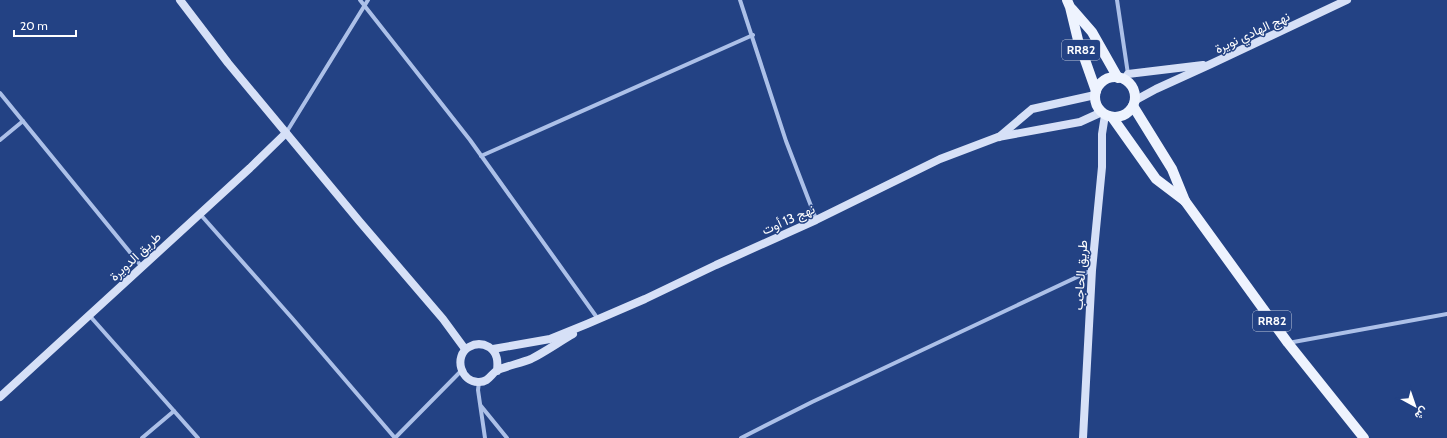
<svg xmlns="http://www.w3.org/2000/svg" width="1447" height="438" viewBox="0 0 1447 438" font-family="Cabin,Vazirmatn,sans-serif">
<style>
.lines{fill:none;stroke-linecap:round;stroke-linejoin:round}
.street{stroke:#acc0e8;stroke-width:4}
.secondary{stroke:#d6e0f7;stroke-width:8}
.primary{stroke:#eef3fe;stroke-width:10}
.labels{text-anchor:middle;stroke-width:3;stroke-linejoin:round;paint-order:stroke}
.shield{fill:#234284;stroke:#bdc6da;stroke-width:1}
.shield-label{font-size:12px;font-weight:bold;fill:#fff}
.street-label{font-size:13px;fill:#fff;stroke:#234284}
</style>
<rect width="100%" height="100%" fill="#234284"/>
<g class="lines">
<g class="street">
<polyline points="360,0 470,140 598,319"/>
<polyline points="740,0 786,141 816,219"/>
<polyline points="1117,0 1128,74"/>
<polyline points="0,93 142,267"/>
<polyline points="286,133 368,0"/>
<polyline points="0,140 23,121"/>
<polyline points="481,156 753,35"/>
<polyline points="200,214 292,318 395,438 461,371"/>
<polyline points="89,315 198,438"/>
<polyline points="1288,343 1447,314"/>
<polyline points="479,382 478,390 485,438"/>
<polyline points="481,406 507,438"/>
<polyline points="142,438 174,411"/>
<polyline points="741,438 812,402 1092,270"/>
</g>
<g class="secondary">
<polyline points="180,0 228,63 360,222 443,319 465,349"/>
<polyline points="1124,80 1128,74 1203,65"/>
<polyline points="1134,101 1156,89 1211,64 1347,0"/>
<polyline points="999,137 1032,109 1095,95"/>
<polyline points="493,349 550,339 587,324 645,299 716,265 816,220 940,159 998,137 1080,122 1102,112"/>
<path d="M497,371C498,362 498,353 489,347C482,343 476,343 469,347C453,356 461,383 479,382C488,382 490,376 496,371C502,367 522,363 531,359C545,352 559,342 573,334"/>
<polyline points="0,397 250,168 286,133"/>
<polyline points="1083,438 1092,270 1102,167 1102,134 1105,115"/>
</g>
<g class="primary">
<polyline points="1067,0 1070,7 1078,40 1096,91"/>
<polyline points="1072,9 1092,32 1118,78"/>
<circle cx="1115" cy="97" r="20"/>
<polyline points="1133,106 1172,169 1185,201"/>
<polyline points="1112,117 1156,179 1185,201 1288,343 1364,438"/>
</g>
</g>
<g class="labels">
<g class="shield">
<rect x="1062" y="40" width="38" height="20" rx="3"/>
<rect x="1253" y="311" width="38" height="20" rx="3"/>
</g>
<g class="shield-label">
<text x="1081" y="54">RR82</text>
<text x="1272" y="325">RR82</text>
</g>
<g class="street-label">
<text transform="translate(1252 32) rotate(-25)" y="5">نهج الهادي نويرة</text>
<text transform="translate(788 219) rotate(-24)" y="5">نهج 13 أوت</text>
<text transform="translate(135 256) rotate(-43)" y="5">طريق الدويرة</text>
<text transform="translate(1080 275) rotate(-86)" y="5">طريق الحاجب</text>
</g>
</g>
<g transform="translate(1415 406) rotate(140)" stroke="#234284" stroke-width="3" paint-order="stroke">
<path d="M0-3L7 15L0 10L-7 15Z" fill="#ffffff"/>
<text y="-6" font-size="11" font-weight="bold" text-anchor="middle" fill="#ffffff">ش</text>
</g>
<path d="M14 30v6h62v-6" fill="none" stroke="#ffffff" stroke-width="2"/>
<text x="20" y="30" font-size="12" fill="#ffffff" stroke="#234284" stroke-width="3" paint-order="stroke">20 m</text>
</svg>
